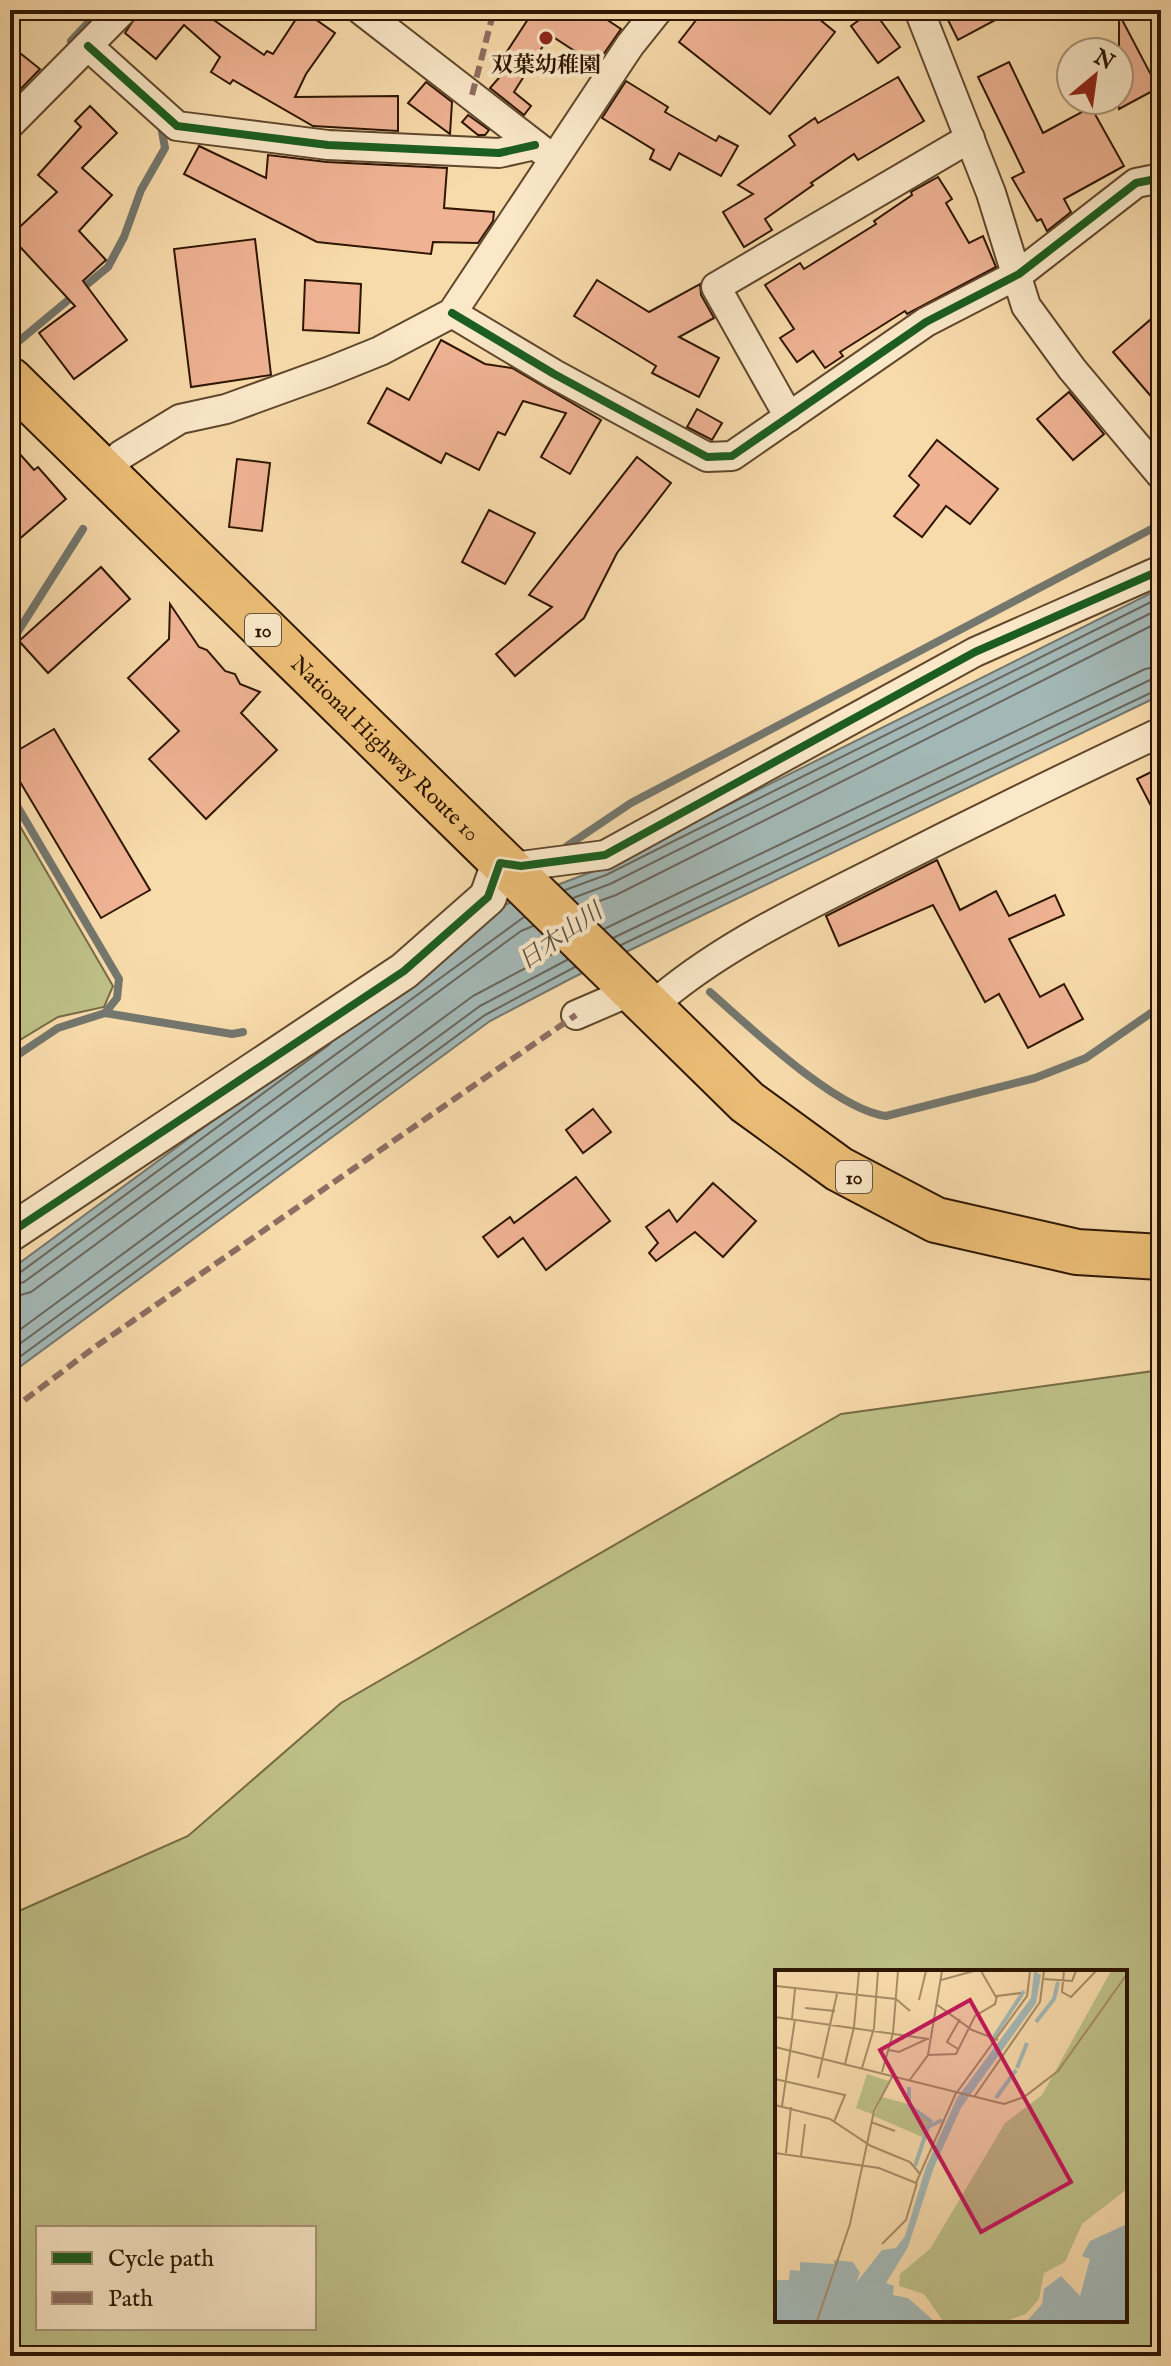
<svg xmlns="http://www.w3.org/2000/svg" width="1171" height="2366" viewBox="0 0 1171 2366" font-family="'IM FELL English','Noto Serif JP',serif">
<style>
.green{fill:#bec088;stroke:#766b45;stroke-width:2;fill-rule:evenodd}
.water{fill:#a3b8b6;stroke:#74776e;stroke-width:2}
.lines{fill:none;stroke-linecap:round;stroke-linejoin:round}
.shore{stroke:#68675c;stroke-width:2}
.stream{stroke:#74776e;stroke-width:8}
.building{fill:#efb394;stroke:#2e1602;stroke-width:2}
.minor-casing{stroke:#60472c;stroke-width:32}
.tertiary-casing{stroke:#60472c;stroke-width:40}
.trunk-casing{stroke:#2e1602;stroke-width:48}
.minor{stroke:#fae8c8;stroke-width:28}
.tertiary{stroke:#fae8c8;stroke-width:36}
.trunk{stroke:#ecbe76;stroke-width:44}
.quiet{stroke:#8d6e63;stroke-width:6;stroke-dasharray:12 6;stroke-linecap:butt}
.cycleway-casing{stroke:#fae8c8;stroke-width:13}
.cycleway{stroke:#1b5e20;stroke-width:8}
.poi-dot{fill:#8f2418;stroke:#fae8c8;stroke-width:3}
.labels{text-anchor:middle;stroke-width:8;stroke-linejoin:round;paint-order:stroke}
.shield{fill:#fae8c8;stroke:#6b553d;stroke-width:2}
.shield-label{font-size:20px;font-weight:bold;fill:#2e1602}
.poi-label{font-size:22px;font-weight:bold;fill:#2e1602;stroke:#fae8c8}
.street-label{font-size:22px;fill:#2e1602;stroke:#fae8c8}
.water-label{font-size:24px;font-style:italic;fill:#574f41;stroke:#fae8c8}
.inset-river{fill:none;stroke:#a3b8b6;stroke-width:4}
.inset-road{fill:none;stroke:#a78c67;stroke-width:2}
.view{fill:#c2185b;fill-opacity:0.15;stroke:#c2185b;stroke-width:4}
.inset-edge{fill:none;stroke:#2e1602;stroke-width:4}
</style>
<rect width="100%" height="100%" fill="#f8dbab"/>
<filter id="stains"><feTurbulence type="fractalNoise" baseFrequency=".0025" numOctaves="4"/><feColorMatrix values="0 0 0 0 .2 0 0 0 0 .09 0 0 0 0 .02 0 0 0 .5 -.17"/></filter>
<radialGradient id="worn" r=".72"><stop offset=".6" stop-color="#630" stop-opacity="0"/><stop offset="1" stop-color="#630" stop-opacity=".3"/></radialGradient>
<g class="green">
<polygon points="10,809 113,986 104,1007 58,1017 10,1046"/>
<path d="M1161,1370V2356H10V1915L188,1836L341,1703L841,1414ZM777,1972H1125V2320H777ZM38,2228H314V2328H38Z"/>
</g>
<polygon class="water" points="1161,588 1161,695 574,977 490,1021 10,1374 10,1270 507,904 602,868"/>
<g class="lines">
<g class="shore">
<polyline points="565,890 606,875 1161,597"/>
<polyline points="573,898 610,884 1161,608"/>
<polyline points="583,907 616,895 1161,621"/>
<polyline points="604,929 1145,669 1161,666"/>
<polyline points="613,938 1150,680 1161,678"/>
<polyline points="621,945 1161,688"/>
<polyline points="10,1276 18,1274 330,1044"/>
<polyline points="10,1286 24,1282 524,917"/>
<polyline points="10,1298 31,1292 521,931 533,926"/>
<polyline points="10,1337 473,996 558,951"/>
<polyline points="10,1351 480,1006 567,960"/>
<polyline points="10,1364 485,1015 575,967"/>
</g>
<g class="stream">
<polyline points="71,41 100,10"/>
<polyline points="19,341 108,267 124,237 141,190 165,148 161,126"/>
<polyline points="10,644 83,529"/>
<polyline points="10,794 119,979 117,998 105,1013"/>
<polyline points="567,846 631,803 1161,524"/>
<path d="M710,992C750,1027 836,1110 886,1116L1035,1078L1086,1058L1161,1006"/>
<polyline points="10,1060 58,1028 105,1013 232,1034 243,1032"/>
</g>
</g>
<g class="building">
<polygon points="140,10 218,10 211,18 264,55 267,51 273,54 302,10 335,33 306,74 295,97 398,96 398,131 313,126 233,80 230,84 211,72 220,57 184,25 156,59 125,33"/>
<polygon points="534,10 592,10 621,29 596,65 550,35 514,92 531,106 524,115 490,88 511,64 502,59"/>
<polygon points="704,10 808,10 835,32 770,114 679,42"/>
<polygon points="873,10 900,47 878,63 851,26"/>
<polygon points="943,10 1014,10 958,40"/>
<polygon points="1119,14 1158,88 1119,109"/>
<polygon points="10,45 40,69 10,100"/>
<polygon points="1009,62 1043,133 1091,107 1124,166 1064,199 1071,212 1047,231 1041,219 1037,221 1012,178 1024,172 978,77"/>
<polygon points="898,77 924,121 858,160 854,154 811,183 813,185 765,219 772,230 744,247 723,212 753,194 738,185 795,145 789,136 815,118 818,123"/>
<polygon points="626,81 668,107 665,112 716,141 719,136 738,146 721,176 679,153 670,170 650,159 654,150 602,118"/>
<polygon points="426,82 452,102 450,134 408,103"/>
<polygon points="90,106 117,133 82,168 112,195 79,231 106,260 83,281 127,340 74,379 39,333 75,306 10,236 57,192 38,175 81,127 75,121"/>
<polygon points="468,115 489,130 485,135 478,135 462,122"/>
<polygon points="199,146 266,178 268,155 327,162 447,168 444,208 494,212 493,221 478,243 433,242 431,254 317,242 184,174"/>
<polygon points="938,177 952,199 946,203 969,243 983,236 996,267 907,314 905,311 840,352 843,356 825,368 813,351 797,362 780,338 794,329 765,285 800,263 804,269 876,224 874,221 912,195 911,192"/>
<polygon points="255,239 271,375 191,387 174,249"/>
<polygon points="305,280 361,284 359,333 303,330"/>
<polygon points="597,280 649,312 700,284 701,295 714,318 679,337 719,358 699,397 652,373 656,366 574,316"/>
<polygon points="1150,320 1161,332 1161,408 1113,352"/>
<polygon points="441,340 485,364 512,368 601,420 570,474 541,457 566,413 523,401 505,435 498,432 479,470 446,453 441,463 368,423 387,388 409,400"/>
<polygon points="1069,392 1104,434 1073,460 1037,419"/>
<polygon points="697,409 722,423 712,440 687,427"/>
<polygon points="937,440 998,489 970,524 946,506 922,537 894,516 919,485 909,476"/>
<polygon points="10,443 34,470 38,467 66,499 10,547"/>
<polygon points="637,457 671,483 617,553 584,618 515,676 496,654 552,607 529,595"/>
<polygon points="237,459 270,463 262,531 229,527"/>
<polygon points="489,510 535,533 505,584 462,562"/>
<polygon points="101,567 130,599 48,673 19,641"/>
<polygon points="170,604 199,647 207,650 225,671 235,674 240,684 260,692 241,713 277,750 206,819 149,759 179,731 128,678 169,639"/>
<polygon points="54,729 150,890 101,918 10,765 10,755"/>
<polygon points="1161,767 1161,825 1137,779"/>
<polygon points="937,860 960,910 996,891 1009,916 1055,895 1064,915 1009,939 1040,997 1064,984 1083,1019 1028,1048 999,994 985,1002 933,905 839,946 826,916"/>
<polygon points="593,1109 611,1132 583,1153 566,1130"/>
<polygon points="576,1177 610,1221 546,1270 523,1238 498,1257 483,1237 510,1217 514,1223"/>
<polygon points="713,1183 756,1221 723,1257 695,1232 656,1261 649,1253 658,1243 646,1227 669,1210 677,1222"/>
</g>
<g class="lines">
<g class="minor-casing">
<g id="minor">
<polyline points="361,10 543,151"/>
<polyline points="919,10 991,193 1026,306 1072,369 1161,475"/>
<polyline points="88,46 177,126 328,145 499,153 535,145"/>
<polyline points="10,124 123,10"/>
<polyline points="452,313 554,374 707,457 732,456 926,322 1019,274 1136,183 1161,178"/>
<polyline points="789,417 716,287 970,138"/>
<polyline points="107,475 121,455 180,419 226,409 328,372 380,351 452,313 630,45 658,10"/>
<polyline points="500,863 521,866 605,855 975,652 1161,570"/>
<path d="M651,1007C713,952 791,914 865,877C963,827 1061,779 1161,732"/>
<polyline points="576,1015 634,990"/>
</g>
</g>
<g class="tertiary-casing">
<polyline id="tertiary" points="10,1233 404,971 488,897 500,863"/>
</g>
<g class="trunk-casing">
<g id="trunk">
<path id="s1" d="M10,380L747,1102L839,1169L936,1220L1077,1252L1161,1257"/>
</g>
</g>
<use href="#minor" class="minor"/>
<use href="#tertiary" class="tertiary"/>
<use href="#trunk" class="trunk"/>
<g class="quiet">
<polyline points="472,95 494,10"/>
<polyline points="10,1411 95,1347 576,1015"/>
</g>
<g class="cycleway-casing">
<g id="cycleway">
<polyline points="88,46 177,126 328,145 499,153 535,145"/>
<polyline points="452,313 554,374 707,457 732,456 926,322 1019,274 1136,183 1161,178"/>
<polyline points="10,1233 404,971 488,897 500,863 521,866 605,855 975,652 1161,570"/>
</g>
</g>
<use href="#cycleway" class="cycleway"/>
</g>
<circle class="poi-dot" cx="546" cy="38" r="8"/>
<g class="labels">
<g class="shield">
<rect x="245" y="614" width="36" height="32" rx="6"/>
<rect x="836" y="1161" width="36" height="32" rx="6"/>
</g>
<g class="shield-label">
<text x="263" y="637">10</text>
<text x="854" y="1184">10</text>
</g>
<g class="poi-label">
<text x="546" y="72">双葉幼稚園</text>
</g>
<g class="street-label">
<text dy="8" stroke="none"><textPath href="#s1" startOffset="526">National Highway Route 10</textPath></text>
</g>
<g class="water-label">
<text transform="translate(560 936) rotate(-35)" y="8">日木山川</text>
</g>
</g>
<g transform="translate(775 1970)">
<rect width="352" height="352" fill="#f8dbab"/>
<path d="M336,1H352V219L307,254L290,292L269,303L264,329L251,344L231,351H168L149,324L124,316L125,304L155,279L230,153L267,125ZM92,104L114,111L97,144L81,138ZM107,127L133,134L156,151L147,167L99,146Z" fill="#bec088"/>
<path d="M259,1L266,5L261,33L186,138L159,197L133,277L111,313L119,316L118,325L133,328L159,351H0V288L2,310H14L15,300L25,301V292L59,294V290L78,292L85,303L81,313L107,280L121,278L130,266L151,197L182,128L256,28ZM352,254V351H252L267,334L269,319L286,306L305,326L315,289L307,286L315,271Z" fill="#a3b8b6"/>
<path class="inset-river" d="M261,52L279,29L283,12M219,67L249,21M242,98L252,73M134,117V136L157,152M221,128L241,100M140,196L153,157L167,150"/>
<path class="inset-road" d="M206,1L221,27M289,1L287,22L296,27L321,1M269,9L297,11L301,1M166,10L199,1M1,16L121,29L135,41M144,30L151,1M161,34L197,60L223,70M30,38L60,41M0,47L154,69M17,49L20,19M0,77L229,134L249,127L283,101L352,4M183,79L172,72L185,49M114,80L124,82L152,69M153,85L181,84L200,46L220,34L222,26L246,23M70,94L79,57L84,1M87,98L99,58L103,1M107,102L118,63L123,1M43,108L62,24M0,109L70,125L59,152M134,111L153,85L167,1M199,127L265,32L269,1M0,135L55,149L96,176L135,192L145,204M7,136L20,49M96,152L120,161M0,183L104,198L141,213L180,125L252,26L255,1M11,183L16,137M26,186L30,154M107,274L131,250L142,213M42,351L75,254L99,141L117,107"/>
<path class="view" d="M195,30L296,212L206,262L105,80Z"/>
<rect width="352" height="352" class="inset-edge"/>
</g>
<rect width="1171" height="2366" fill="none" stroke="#f8dbab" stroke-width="40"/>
<rect x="12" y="12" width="1147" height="2342" fill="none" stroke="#2e1602" stroke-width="4"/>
<rect x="20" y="20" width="1131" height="2326" fill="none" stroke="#2e1602" stroke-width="2"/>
<rect x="36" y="2226" width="280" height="104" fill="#fae8c8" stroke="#a89479" stroke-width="2"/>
<rect x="52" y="2252" width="40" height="12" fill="#1b5e20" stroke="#a89479" stroke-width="2"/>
<text x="108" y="2266" font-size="24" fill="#2e1602">Cycle path</text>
<rect x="52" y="2292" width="40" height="12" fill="#8d6e63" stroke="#a89479" stroke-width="2"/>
<text x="108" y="2306" font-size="24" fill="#2e1602">Path</text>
<g transform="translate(1095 76) rotate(29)"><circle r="38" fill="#fae8c8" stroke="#a89479" stroke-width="2"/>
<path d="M0-6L14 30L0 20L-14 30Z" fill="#8f2418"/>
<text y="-12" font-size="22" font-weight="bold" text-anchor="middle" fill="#2e1602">N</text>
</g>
<rect width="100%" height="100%" filter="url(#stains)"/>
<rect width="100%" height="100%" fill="url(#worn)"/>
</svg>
